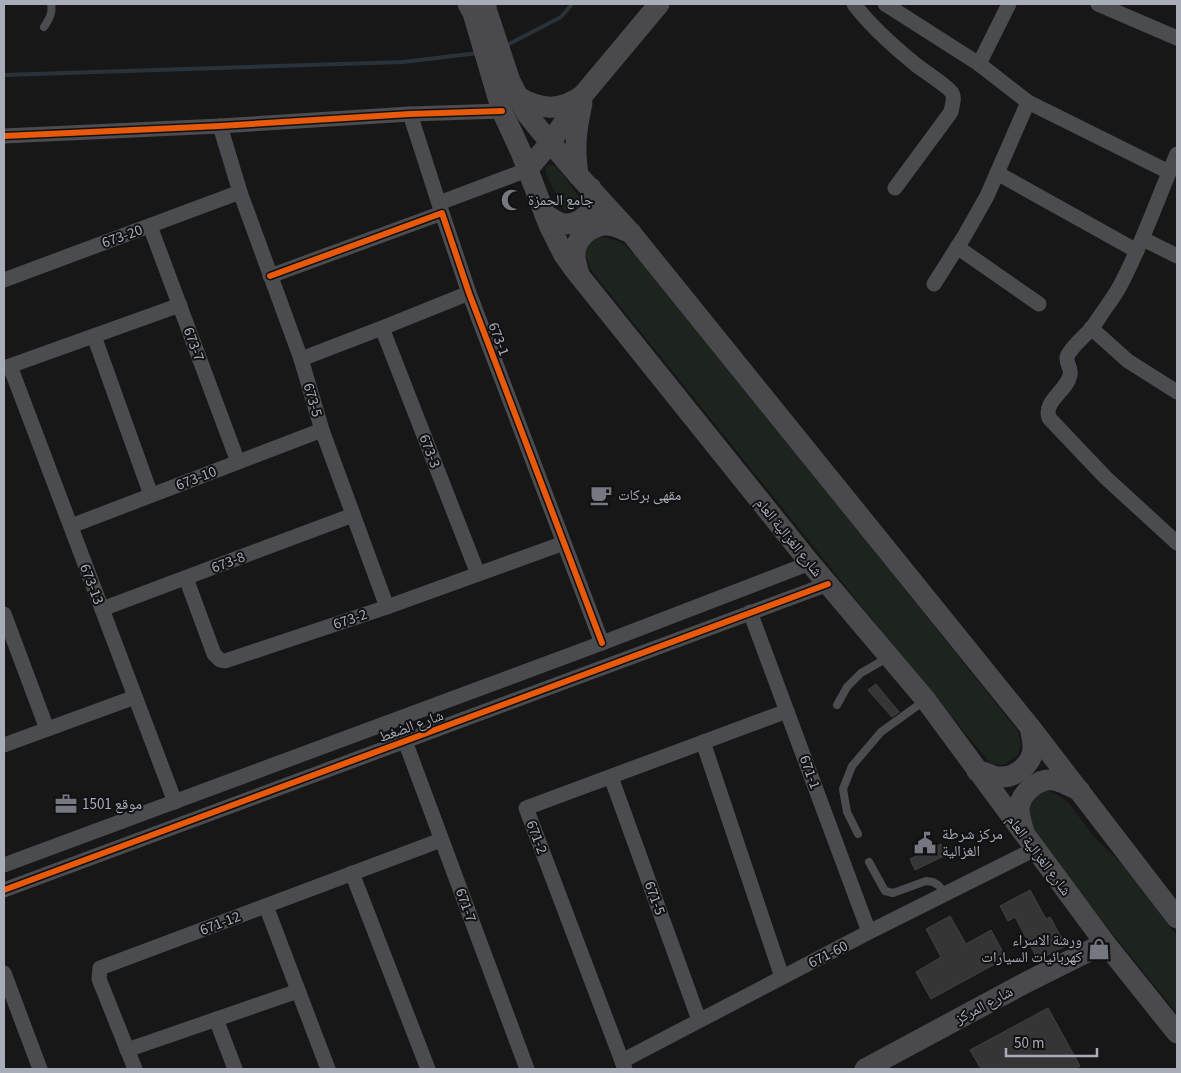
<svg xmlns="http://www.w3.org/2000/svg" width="1181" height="1073" viewBox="0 0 1181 1073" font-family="'Source Sans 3','Noto Naskh Arabic',sans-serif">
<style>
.green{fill:#1d241e}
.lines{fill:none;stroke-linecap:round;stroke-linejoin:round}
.stream{stroke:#2a3239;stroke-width:4}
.building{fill:#353536;stroke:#3f4043}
.lane{stroke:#4b4c50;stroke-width:8}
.street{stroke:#4b4c50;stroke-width:15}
.secondary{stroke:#4a4a4e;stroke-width:21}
.cycleway-casing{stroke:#111113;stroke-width:9}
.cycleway{stroke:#e8590c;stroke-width:6}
.labels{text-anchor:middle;stroke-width:4;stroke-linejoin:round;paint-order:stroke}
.poi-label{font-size:15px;fill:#a8adb8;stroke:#111113;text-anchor:start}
.street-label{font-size:15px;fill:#a8adb8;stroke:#111113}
</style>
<rect width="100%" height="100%" fill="#171717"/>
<g class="green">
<path d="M550,165H553L557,167L581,200C581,211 571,213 563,209L545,171L547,166Z"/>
<polygon points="599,236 621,242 646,264 1017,730 1021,743 1018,755 1004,765 991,764 917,675 591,270 585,252 588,242"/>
<polygon points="1041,790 1052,792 1061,797 1069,803 1093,836 1124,866 1177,936 1177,1013 1025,825 1025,798"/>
</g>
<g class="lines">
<g class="stream">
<polyline points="505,46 561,17 572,4"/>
<polyline points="4,75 403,62 478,53"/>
</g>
</g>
<g class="building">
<polygon points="876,684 899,712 892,717 868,690"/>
<polygon points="941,844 946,855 915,870 910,859"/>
<polygon points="1030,890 1046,919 1050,917 1066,946 1038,960 1015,917 1008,921 1000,906"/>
<polygon points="950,916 966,944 991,930 1006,958 931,999 916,972 941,957 926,929"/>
<polygon points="1048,1008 1080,1066 1074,1069 981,1069 970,1050"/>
</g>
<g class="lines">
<g class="lane">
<path d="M44,27C49,19 53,13 51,4"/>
<polyline points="837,705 847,687 861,673 887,658"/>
<polyline points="858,834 847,812 843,789 852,766 881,732 924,701"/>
<polyline points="869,862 885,891 893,893 926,881 933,882 938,885 946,893"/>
</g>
<g class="street">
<path d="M854,4C871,27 893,46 915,64C922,70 949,87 952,93C955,98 952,106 951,112L895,188"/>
<polyline points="885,4 979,64 1028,102 1169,172"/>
<polyline points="1098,4 1177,38"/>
<polyline points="979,64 1009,4"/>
<polyline points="410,114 442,213"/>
<polyline points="220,126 240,192 301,359 322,430 387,607"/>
<polyline points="4,136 220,126 410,114 502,111"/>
<path d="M1177,154C1158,197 1143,242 1121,284C1117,292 1112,299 1107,306C1102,313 1097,321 1092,328C1085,336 1070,348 1067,357C1066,364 1072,369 1070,375C1067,391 1043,401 1049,418L1105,477L1177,543"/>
<polyline points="997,173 1137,251"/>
<polyline points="439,203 527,170"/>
<polyline points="150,226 238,462"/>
<polyline points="1143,239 1177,256"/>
<polyline points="957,247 1039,304"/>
<polyline points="270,276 442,213 469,293 602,643"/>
<polyline points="4,280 240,192"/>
<polyline points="934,284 965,235 987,196 1028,102"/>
<polyline points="382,328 478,574"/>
<polyline points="1091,328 1128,361 1177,392"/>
<polyline points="94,336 151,495"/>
<polyline points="301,359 382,328 469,293"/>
<polyline points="10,366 175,802"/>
<polyline points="4,368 180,305"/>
<polyline points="71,526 322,430"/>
<polyline points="186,578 214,654 220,660 225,661 387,607 564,543"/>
<polyline points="102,609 353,515"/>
<polyline points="750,612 869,932"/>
<polyline points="4,614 47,729"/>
<polyline points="405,741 527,1069"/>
<polyline points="703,742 782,977"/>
<polyline points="4,745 135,697"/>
<polyline points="611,777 699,1020"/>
<polyline points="4,865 602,643 810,563"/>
<polyline points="352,873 428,1069"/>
<polyline points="4,890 828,584"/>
<polyline points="266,906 328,1069"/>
<polyline points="4,973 40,1069"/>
<polyline points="216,1019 235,1069"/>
<polyline points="127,1050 298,991"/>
<polyline points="622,1061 869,932 1035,849"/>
<polyline points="135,1069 99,979 100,968 441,840"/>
<polyline points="625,1069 526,808 787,711"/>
</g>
<g class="secondary">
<polyline points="468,4 473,13 502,111 521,152 549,225 564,255 574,269 810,563 925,699 1105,943 1177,1033"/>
<polyline points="486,4 486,9 510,81 527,114 539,129 578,175 631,233 1030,727 1177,918"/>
<path d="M518,97C543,111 560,111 583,95"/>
<polyline points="527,170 550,143 583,95 659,4"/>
<path d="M578,175C574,147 576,131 582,103"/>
<path d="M545,215C550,217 555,221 560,223C573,227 585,218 593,209L594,200L591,188"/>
<path d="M579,275C578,269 575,262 575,256C574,238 592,224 609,225C617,226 624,230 631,233"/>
<path d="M977,771C985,771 991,777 1000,777C1016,778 1034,763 1033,746C1033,740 1031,733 1030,727"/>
<path d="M1024,832C1022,825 1019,817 1019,809C1020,793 1038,778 1054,780C1063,782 1072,787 1080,791"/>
<polyline points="865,1069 1025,983 1105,943"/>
</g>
<g class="cycleway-casing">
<g id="cycleway">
<polyline points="4,136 220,126 410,114 502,111"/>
<polyline points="270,276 442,213 469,293 602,643"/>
<polyline points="4,890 828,584"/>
</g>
</g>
<use href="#cycleway" class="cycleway"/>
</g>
<defs>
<g id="mosque-bare" transform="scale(1.725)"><path d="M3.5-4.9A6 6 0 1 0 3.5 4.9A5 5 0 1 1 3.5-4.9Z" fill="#757880" stroke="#111113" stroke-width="2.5" paint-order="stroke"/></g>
<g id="cafe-bare" transform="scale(1.725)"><path d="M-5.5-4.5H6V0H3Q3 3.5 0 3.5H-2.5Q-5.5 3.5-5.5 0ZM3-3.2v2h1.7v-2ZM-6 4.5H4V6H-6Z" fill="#757880" stroke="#111113" stroke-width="2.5" paint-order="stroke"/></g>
<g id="office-bare" transform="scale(1.725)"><path d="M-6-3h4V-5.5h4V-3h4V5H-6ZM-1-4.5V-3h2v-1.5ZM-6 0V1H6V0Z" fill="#757880" stroke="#111113" stroke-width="2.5" paint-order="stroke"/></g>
<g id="civic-bare" transform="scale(1.725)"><path d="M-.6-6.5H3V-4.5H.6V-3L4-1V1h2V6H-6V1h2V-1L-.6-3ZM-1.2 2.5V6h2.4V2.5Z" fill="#757880" stroke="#111113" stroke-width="2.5" paint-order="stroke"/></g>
<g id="shop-bare" transform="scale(1.725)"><path d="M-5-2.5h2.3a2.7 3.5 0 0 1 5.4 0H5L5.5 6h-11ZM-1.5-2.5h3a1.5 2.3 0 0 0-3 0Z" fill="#757880" stroke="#111113" stroke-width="2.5" paint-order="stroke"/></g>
</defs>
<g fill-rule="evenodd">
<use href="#mosque-bare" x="512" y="200"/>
<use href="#cafe-bare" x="601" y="495"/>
<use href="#office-bare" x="66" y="804"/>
<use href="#civic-bare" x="925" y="843"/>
<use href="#shop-bare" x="1099" y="949"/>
</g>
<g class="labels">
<g class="poi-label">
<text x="528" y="205">جامع الحمزة</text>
<text x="618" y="500">مقهى بركات</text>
<text x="82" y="809">موقع 1501</text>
<text x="942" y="839">مركز شرطة<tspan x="942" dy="17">الغزالية</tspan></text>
<text x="1082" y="945" text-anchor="end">ورشة الاسراء<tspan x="1082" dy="17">كهربائيات السيارات</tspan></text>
</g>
<g class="street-label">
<text transform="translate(122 236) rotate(-20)" y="5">673-20</text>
<text transform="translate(499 339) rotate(69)" y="5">673-1</text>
<text transform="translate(194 344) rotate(70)" y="5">673-7</text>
<text transform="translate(313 400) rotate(74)" y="5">673-5</text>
<text transform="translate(430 451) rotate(69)" y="5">673-3</text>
<text transform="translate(196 478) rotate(-21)" y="5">673-10</text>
<text transform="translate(789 537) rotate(51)" y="5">شارع الغزالية العام</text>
<text transform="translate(228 562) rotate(-21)" y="5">673-8</text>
<text transform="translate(92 584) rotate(69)" y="5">673-13</text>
<text transform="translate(350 619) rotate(-19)" y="5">673-2</text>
<text transform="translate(411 726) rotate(-20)" y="5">شارع الضغط</text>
<text transform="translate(810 772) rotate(70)" y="5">671-1</text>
<text transform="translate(537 837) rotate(69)" y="5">671-2</text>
<text transform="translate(1039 855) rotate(53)" y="5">شارع الغزالية العام</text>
<text transform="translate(655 898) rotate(70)" y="5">671-5</text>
<text transform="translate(466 905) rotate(70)" y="5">671-7</text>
<text transform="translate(220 923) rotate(-21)" y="5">671-12</text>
<text transform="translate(828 954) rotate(-27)" y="5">671-60</text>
<text transform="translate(984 1005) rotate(-28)" y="5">شارع المركز</text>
</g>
</g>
<rect width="1181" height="1073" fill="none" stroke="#a8adb8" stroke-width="10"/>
<path d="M1006 1048v8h91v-8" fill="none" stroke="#a8adb8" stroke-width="2.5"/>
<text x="1014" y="1048" font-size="15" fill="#a8adb8" stroke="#111113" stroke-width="4" paint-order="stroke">50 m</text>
</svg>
